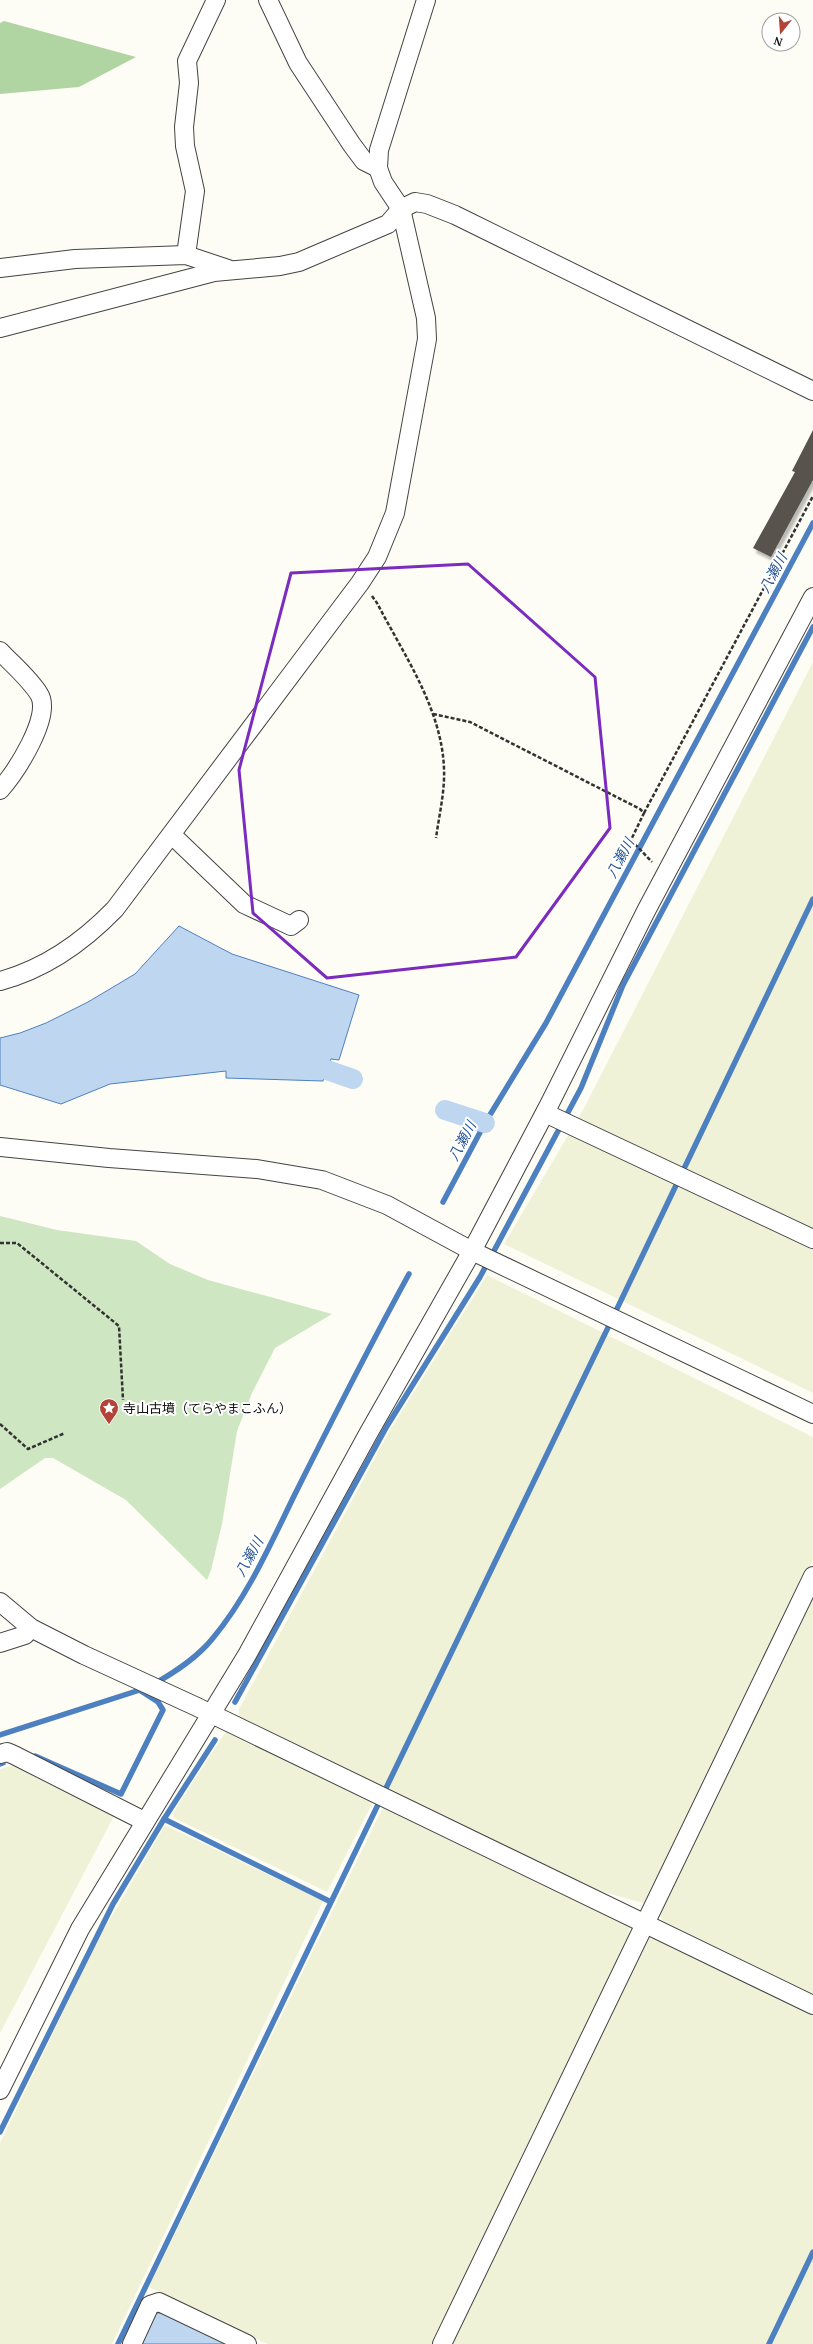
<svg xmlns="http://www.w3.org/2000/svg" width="813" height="2344" viewBox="0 0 813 2344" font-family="'PT Serif','Noto Sans JP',serif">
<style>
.farmland{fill:#f0f2d7}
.green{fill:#cee6c1}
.forest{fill:#b1d5a2}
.water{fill:#bfd6f0;stroke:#4d80c0}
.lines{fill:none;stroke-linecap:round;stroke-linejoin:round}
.stream{stroke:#4d80c0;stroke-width:5.5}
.canal{stroke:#bfd6f0;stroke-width:20}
.building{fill:#58534e;filter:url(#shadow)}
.minor-casing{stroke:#434343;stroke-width:20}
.path{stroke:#323232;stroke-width:2.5;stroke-dasharray:4 2;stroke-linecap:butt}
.minor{stroke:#fff;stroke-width:18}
.marked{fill:none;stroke:#7b2cbf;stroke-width:3;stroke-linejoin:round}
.labels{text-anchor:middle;stroke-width:4;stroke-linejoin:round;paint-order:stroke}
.poi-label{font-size:13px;fill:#101010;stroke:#fff;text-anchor:start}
.water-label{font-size:14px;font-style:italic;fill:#265496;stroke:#fff}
</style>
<defs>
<filter id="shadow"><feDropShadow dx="2.5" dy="4.5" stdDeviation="1" flood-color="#0004"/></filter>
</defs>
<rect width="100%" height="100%" fill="#fefdf5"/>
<g class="farmland">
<polygon points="813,662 813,1393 504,1244 583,1110"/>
<polygon points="487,1275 813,1437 813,1560 646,1904 590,1888 239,1718 239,1709 390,1430"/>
<polygon points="813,1597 813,1995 663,1921 659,1912"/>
<polygon points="228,1728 374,1800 327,1892 174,1818 173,1813"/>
<polygon points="17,1764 115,1814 0,2033 0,1769"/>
<polygon points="384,1805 630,1926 626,1947 435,2344 267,2344 149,2287"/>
<polygon points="165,1825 323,1901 112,2344 0,2344 0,2143 99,1938"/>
<polygon points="649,1934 813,2012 813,2344 449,2344"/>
</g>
<polygon class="green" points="0,1216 57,1230 136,1241 170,1264 208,1280 332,1314 275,1348 252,1393 237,1431 222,1524 211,1570 207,1580 126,1500 53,1458 45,1458 0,1489"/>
<polygon class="forest" points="4,21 136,57 79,87 0,94 0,23"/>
<g class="water">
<polygon points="179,926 232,954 359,995 339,1060 331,1059 323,1081 226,1078 226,1071 110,1084 61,1104 0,1085 0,1038 20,1033 46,1023 88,1002 135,974"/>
<polygon points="154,2313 162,2313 229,2344 140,2344"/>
</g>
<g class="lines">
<g class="stream">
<polyline points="443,1202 485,1123 546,1023 813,523"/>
<path d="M154,1684C175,1672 197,1658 213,1638C248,1596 271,1543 295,1494C332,1420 369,1347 409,1274"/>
<polyline points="235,1702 387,1426 480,1277 581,1088 623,985 813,627"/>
<polyline points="0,1735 146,1688"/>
<polyline points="35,1756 121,1794 163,1710 158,1702 141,1691"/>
<polyline points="0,1764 3,1763"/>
<polyline points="164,1819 329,1901"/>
<polyline points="0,2132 113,1904 164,1819 215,1740"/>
<path d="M118,2344C348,1862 584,1382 813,899"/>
<polyline points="769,2344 813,2252"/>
</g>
<g class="canal">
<polyline points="327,1070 353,1079"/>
<polyline points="445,1110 485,1123"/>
</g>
</g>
<polygon class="building" points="813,430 813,480 771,557 753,548 795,472 792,471"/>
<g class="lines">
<g class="minor-casing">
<g id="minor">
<polyline points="268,0 298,63 352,145 364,161 378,168"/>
<polyline points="186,255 195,191 185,146 184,127 189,83 187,61 216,0"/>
<polyline points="0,268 75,259 186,255 228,269"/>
<polyline points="0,328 214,272 280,266 299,262 388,224 401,209 415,202 427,204 455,215 813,391"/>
<path d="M0,651C12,664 29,678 39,694C53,716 15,773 0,790"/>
<polyline points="172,835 244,904 291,926 299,920"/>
<path d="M0,981C45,969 83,942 115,909L360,583L377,557L395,513L427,339L426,318L401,209L383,182L378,168L379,150L426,0"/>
<polyline points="545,1113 813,1239"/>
<polyline points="0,1147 109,1158 257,1169 322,1180 387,1205 472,1251 813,1414"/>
<polyline points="0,1602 31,1628 84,1655 195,1706 813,2005"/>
<polyline points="0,1643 25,1635 31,1628"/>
<polyline points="0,1754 7,1752 14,1755 144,1821"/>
<polyline points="0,2090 80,1929 247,1655 368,1434 472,1251 549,1105 646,911 813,597"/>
<polyline points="132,2344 150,2305 159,2302 247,2344"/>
<polyline points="442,2344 813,1576"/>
</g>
</g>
<g class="path">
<path d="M372,596L377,603C404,655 442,709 444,769C445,791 439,816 436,838"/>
<polyline points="433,714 470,722 640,809 644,813 631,840 652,862"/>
<polyline points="644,813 813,496"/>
<polyline points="0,1243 17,1243 119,1326 123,1400"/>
<polyline points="0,1424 28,1449 65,1433"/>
</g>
<use href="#minor" class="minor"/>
</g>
<path class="marked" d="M468,564L595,677L610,828L516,957L327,978L253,913L239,770L291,573Z"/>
<defs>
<g id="sight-pin" transform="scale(1)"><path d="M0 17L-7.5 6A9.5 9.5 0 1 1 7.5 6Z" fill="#b34336" stroke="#fff"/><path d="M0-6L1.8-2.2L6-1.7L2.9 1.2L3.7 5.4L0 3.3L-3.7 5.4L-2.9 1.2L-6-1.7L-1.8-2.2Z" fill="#fff"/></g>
</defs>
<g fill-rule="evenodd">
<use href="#sight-pin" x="109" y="1408"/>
</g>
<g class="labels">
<g class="poi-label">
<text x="123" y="1413">寺山古墳（てらやまこふん）</text>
</g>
<g class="water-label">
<text transform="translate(773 573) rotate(-62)" y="5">八瀬川</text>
<text transform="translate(620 858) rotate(-62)" y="5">八瀬川</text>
<text transform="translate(462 1141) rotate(-62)" y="5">八瀬川</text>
<text transform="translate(249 1557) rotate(-61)" y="5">八瀬川</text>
</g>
</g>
<g transform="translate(781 32) rotate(197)"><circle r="19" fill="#ffffff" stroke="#9f9f9f"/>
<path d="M0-3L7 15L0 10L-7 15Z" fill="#b34336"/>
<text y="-6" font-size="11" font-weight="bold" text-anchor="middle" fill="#101010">N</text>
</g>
</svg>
